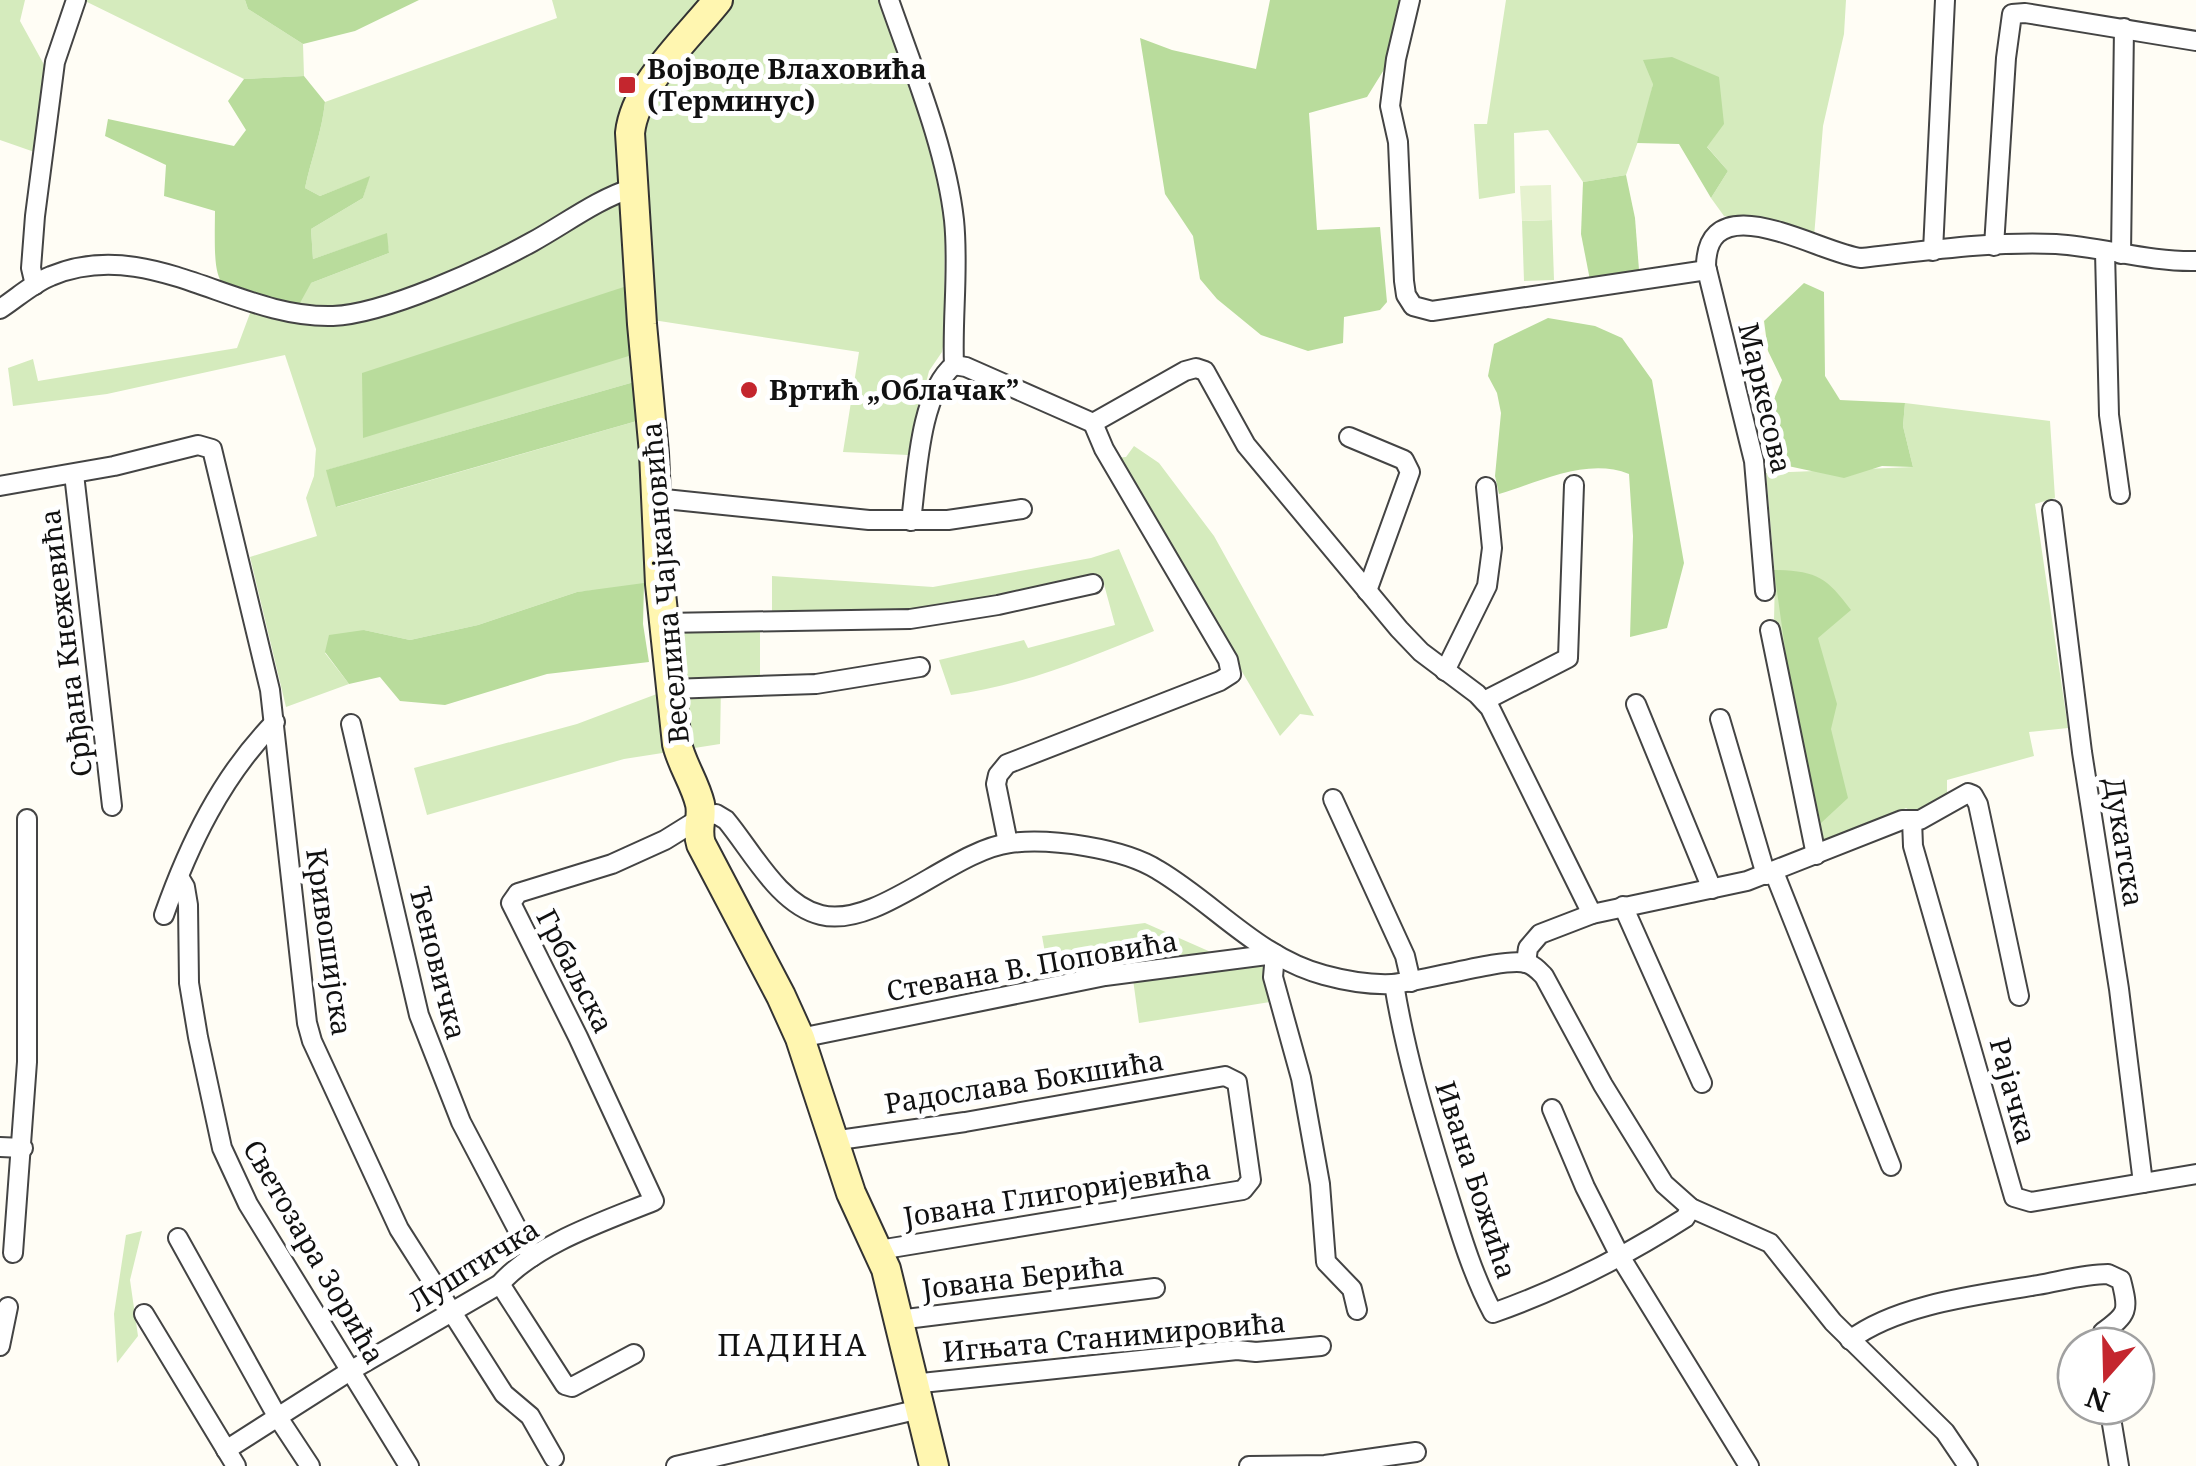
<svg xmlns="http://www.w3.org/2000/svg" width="2196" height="1466" viewBox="0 0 2196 1466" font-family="'Noto Serif',serif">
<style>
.green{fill:#d5ebbd}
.forest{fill:#b9dc9c}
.pitch{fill:#e6f2cf}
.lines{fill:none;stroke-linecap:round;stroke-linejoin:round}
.street-casing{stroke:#444;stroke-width:22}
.secondary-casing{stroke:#333;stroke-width:32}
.street{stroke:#fff;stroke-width:18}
.secondary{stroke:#fff6b0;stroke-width:28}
.poi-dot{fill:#c4262e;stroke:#fff;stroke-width:4}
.labels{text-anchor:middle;stroke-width:10;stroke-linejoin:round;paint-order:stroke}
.poi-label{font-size:28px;font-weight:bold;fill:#111;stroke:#fff;text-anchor:start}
.street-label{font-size:28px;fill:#111;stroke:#fff}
.neighbourhood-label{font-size:30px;letter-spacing:2.5px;fill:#111;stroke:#fff}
</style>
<rect width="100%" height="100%" fill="#fffdf5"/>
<g class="green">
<polygon points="0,0 25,0 20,21 53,81 43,155 0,140"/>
<polygon points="83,0 245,0 248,9 303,44 304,76 244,79"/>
<path d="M552,0H880L903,52L945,201L944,340L942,352L929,371L908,455L843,452L859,352L653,320L645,351L648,378L327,470L337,507L651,417L660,584L577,592L478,625L410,640L364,630L325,653L349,684L286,707L250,557L317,536L306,498L314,476L316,449L285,355L107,394L13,406L8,368L33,359L38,381L237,348L258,292L311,283L389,253L386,234L313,259L311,229L363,198L369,177L320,196L305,188C311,159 322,132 325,102L557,18Z"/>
<polygon points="1506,0 1846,0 1844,34 1823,126 1814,237 1724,216 1711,198 1728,171 1653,84 1645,122 1626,175 1583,182 1548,130 1514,133 1515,193 1479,199 1474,124 1487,124"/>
<polygon points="1552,220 1554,280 1524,281 1522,221"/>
<polygon points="1905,403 2050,421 2055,498 2035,504 2068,728 2029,732 2034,756 1947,780 1947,797 1918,815 1906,808 1823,849 1774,620 1775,578 1766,473 1913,467 1903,426"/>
<polygon points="1134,446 1159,463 1214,536 1314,716 1300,714 1280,736 1116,458 1126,457"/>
<path d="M1119,549L1154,631C1089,658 1023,686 951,695L939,660L1024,640L1028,648L1115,625L1102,577L1015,591L931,612L772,613V576L933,587L1091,558Z"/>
<polygon points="760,621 760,684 721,686 720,744 624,759 427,815 414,768 577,724 670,689 663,623"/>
<polygon points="1145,923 1213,953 1265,965 1270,1002 1139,1023 1132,972 1051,986 1042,936"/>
<polygon points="142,1231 130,1280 138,1336 117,1363 114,1314 126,1235"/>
</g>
<g class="forest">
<polygon points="245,0 419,0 355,31 303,44 248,9"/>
<polygon points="1270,0 1401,0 1385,68 1367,97 1309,113 1317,230 1380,227 1387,302 1380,310 1344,317 1343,343 1308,351 1261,335 1217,299 1200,279 1193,236 1165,194 1140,38 1172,50 1256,69"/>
<polygon points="1672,57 1719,77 1724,124 1707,147 1728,171 1711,198 1679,144 1637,143 1653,84 1643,60"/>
<path d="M304,76L325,102C322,132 311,159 305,188L320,196L370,176L363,198L311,229L313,259L387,233L389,253L311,283L295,312C213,289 214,298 215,211L164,196L166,165L105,136L108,119L234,146L246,130L228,101L244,79Z"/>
<polygon points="1626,175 1635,218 1639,270 1632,277 1590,280 1581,234 1583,182"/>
<polygon points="639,282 645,351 363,438 362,373"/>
<polygon points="1804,283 1824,292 1825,376 1840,400 1905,403 1903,426 1913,467 1882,466 1844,478 1788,466 1771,406 1782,380 1768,351 1764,321"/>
<path d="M1548,318L1595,326L1622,338L1652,380L1684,563L1667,628L1630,637L1633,536L1629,474C1587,457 1540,482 1499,494L1495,476L1501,413L1497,393L1488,376L1494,344Z"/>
<polygon points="648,378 651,417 336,507 326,470"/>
<path d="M1774,570C1817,571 1826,577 1851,610L1818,638L1837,704L1831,729L1848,798L1821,823L1795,720Z"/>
<polygon points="644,583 643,624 649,662 547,674 445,705 400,701 380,677 349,684 325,652 329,635 364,630 410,640 478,625 577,592"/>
</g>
<polygon class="pitch" points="1551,185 1552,220 1522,221 1520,186"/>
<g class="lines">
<g class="street-casing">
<g id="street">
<path d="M889,0C913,69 946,148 954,220C959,268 952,317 954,365"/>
<polyline points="1410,0 1396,59 1390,106 1398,142 1404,281 1406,295 1413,306 1432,311 1707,270"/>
<polyline points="1994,246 2006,58 2012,14 2025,13 2196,41"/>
<polyline points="1933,251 1945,0"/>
<polyline points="2105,252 2109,415 2120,494"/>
<polyline points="2121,254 2124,28"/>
<polyline points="35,285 31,268 35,216 55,62 76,0"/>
<path d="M0,309C17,298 33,283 51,276C149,235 236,319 333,316C385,314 485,268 532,242C565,224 597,199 633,188"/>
<polyline points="954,365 966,367 1093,423 1185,371 1196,368 1205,371 1246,445 1399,629 1421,652 1477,694 1490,708 1592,914"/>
<polyline points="1349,437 1404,460 1410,472 1367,591"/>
<polyline points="74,474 112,806"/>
<polyline points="0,486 114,466 198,445 212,449 270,690 307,1023 312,1041 399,1229 504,1394 530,1416 554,1458"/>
<polyline points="655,498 869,520 948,520 1022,509"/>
<polyline points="2052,510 2082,752 2119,989 2143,1183"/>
<path d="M911,521C917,477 919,394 954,365"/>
<path d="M1765,591L1754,461L1706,266C1707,182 1821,254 1861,258C1925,251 1992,241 2056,244C2103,247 2148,262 2196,261"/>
<polyline points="663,623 910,619 998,605 1093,584"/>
<polyline points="1770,630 1816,855"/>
<polyline points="1445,671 1487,586 1492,548 1486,487"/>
<polyline points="670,689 816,684 920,667"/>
<polyline points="1484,701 1568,658 1574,485"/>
<polyline points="1636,704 1712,889"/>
<polyline points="1720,719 1766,875"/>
<polyline points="351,724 419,1015 461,1122 532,1257"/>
<polyline points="1333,799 1405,956 1411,982"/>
<polyline points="1912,820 1913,846 2014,1197 2031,1202 2196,1174"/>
<polyline points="1008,843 996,784 998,775 1007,764 1220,681 1231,674 1228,660 1104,449 1093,423"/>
<polyline points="1774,872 1891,1166"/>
<polyline points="179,877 185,887 188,905 189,983 198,1037 222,1148 248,1204 409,1466"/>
<polyline points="1623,906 1702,1083"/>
<path d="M164,915C189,844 222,776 275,722"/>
<polyline points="1526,963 1528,948 1540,934 1592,914 1747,881 1902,820 1920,820 1968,793 1973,795 1978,804 2019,996"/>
<path d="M1394,984C1405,1051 1424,1116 1444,1181C1458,1225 1471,1272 1493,1313C1561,1289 1624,1257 1685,1218L1691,1208"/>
<polyline points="800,1038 1105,976 1275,954 1273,977 1301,1078 1320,1184 1326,1262 1352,1289 1357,1310"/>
<polyline points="1552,1109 1585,1187 1621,1258 1749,1466"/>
<polyline points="832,1141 965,1122 1225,1076 1237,1082 1251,1180 1243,1190 879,1250"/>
<polyline points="0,1147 23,1148"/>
<polyline points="178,1238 277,1416 310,1466"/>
<polyline points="13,1253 27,1062 27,819"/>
<polyline points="500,1284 565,1385 572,1387 634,1354"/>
<polyline points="144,1314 236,1466"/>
<polyline points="898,1320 1155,1288"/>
<path d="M1850,1340C1898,1304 1979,1295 2038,1285C2061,1281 2085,1274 2108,1274L2121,1280C2129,1311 2128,1314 2103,1332L2099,1346"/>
<polyline points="0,1346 8,1307"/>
<polyline points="912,1384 1237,1350 1256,1352 1321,1346"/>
<polyline points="2109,1406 2119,1466"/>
<path d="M226,1450L350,1371L500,1284C535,1244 605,1221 654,1201L578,1037L511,903L518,893L612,864L665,840L702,817L716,814L726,820C752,851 779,905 821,915C877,929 953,850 1010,843C1051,838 1123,848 1158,870C1214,903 1259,958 1324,975C1346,981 1369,985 1392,984C1423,982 1503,957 1526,963C1534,965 1539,971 1544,976L1603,1085L1664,1184L1691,1208L1770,1243L1833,1322L1945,1432L1968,1466"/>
<polyline points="676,1466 920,1409"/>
<polyline points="1249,1466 1325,1465 1416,1452"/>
</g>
</g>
<g class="secondary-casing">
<path id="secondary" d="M718,0C688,38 635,85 630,133L642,324L654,453L660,584L677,744C682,765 695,783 700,804C703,818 696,829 701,844L781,996L800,1038L851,1193L886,1269L934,1466"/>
</g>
<use href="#street" class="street"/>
<use href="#secondary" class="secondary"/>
</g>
<g class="poi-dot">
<rect x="617" y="75" width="20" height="20" rx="5"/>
<circle cx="749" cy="390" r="10"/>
</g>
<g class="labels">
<g class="poi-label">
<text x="647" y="79">Војводе Влаховића<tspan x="647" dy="32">(Терминус)</tspan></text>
<text x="769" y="400">Вртић „Облачак”</text>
</g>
<g class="street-label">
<text transform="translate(1765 398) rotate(77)" y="10">Маркесова</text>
<text transform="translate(665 583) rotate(-95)" y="10">Веселина Чајкановића</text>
<text transform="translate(66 643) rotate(-97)" y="10">Срђана Кнежевића</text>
<text transform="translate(2124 842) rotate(81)" y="10">Дукатска</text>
<text transform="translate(329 942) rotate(82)" y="10">Кривошијска</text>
<text transform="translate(438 963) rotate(76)" y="10">Ђеновичка</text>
<text transform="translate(1032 966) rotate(-10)" y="10">Стевана В. Поповића</text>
<text transform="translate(575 971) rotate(63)" y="10">Грбаљска</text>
<text transform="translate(1024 1082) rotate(-9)" y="10">Радослава Бокшића</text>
<text transform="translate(2013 1091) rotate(75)" y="10">Рајачка</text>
<text transform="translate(1476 1180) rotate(72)" y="10">Ивана Божића</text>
<text transform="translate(1057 1193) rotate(-9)" y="10">Јована Глигоријевића</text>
<text transform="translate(314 1252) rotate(60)" y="10">Светозара Зорића</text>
<text transform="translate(474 1265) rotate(-32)" y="10">Луштичка</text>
<text transform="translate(1023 1277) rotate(-7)" y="10">Јована Берића</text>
<text transform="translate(1114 1337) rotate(-5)" y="10">Игњата Станимировића</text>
</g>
<g class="neighbourhood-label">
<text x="793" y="1356">ПАДИНА</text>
</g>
</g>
<g transform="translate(2106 1376) rotate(200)"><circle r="48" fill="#ffffff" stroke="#a0a0a0" stroke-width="2.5"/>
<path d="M0-8L18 38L0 25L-18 38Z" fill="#c4262e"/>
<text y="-15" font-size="28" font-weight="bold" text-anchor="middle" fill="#111111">N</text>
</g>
</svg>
